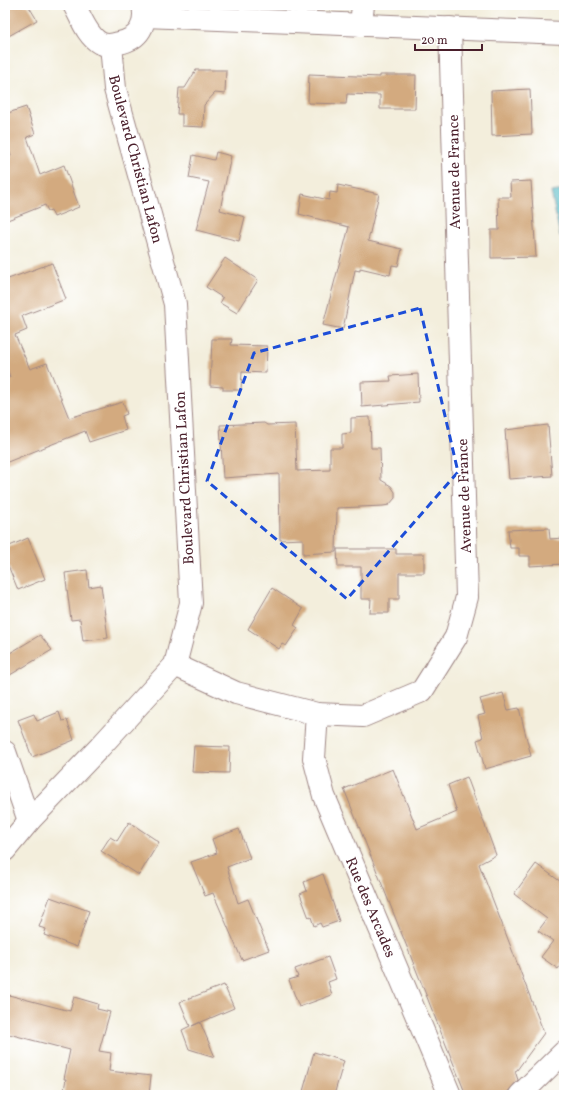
<svg xmlns="http://www.w3.org/2000/svg" width="569" height="1100" viewBox="0 0 569 1100" font-family="Vollkorn,serif">
<style>
.water{fill:#47b5c1;stroke:#486a76}
.building{fill:#d3aa7f}
.lines{fill:none;stroke-linecap:round;stroke-linejoin:round}
.minor-casing{stroke:#9e8684;stroke-width:24}
.minor{stroke:#fff;stroke-width:22}
.marked{fill:none;stroke:#1d4ed8;stroke-width:3;stroke-dasharray:8 5;stroke-linejoin:round}
.labels{text-anchor:middle;stroke-width:3.5;stroke-linejoin:round;paint-order:stroke}
.street-label{font-size:15px;fill:#4a1f2b;stroke:#fff}
</style>
<rect width="100%" height="100%" fill="#fff"/>
<filter id="ink" filterUnits="userSpaceOnUse"><feTurbulence type="fractalNoise" baseFrequency=".025" numOctaves="2"/><feDisplacementMap in="SourceGraphic" scale="8" xChannelSelector="R" yChannelSelector="G"/><feConvolveMatrix kernelMatrix="1 2 1 2 8 2 1 2 1" color-interpolation-filters="sRGB"/></filter>
<filter id="wash" filterUnits="userSpaceOnUse"><feTurbulence type="fractalNoise" baseFrequency=".012" numOctaves="4" result="noise"/><feDisplacementMap in="SourceGraphic" scale="16" xChannelSelector="R" yChannelSelector="G"/><feGaussianBlur stdDeviation="0.9" result="paint"/><feColorMatrix in="noise" values="0 0 0 0 0 0 0 0 0 0 0 0 0 0 0 0 0 1.4 0 .05"/><feComposite in="paint" operator="in"/></filter>
<g filter="url(#wash)">
<rect width="100%" height="100%" fill="#f3eedc"/>
<polygon class="water" points="564,190 564,235 560,236 551,192"/>
<g id="blocks">
<g class="building">
<polygon points="5,5 28,5 37,20 5,38"/>
<polygon points="196,70 226,70 225,94 215,93 204,105 203,127 182,126 182,114 177,114 179,88 185,88"/>
<polygon points="309,74 380,77 380,75 416,75 415,109 380,109 380,95 347,94 346,104 308,103"/>
<polygon points="530,89 532,134 492,136 491,91"/>
<polygon points="26,107 35,134 27,137 40,175 64,165 79,207 54,217 51,210 48,211 45,205 5,221 5,158 11,156 5,139 5,114"/>
<polygon points="216,152 231,156 220,210 245,217 239,241 196,230 209,182 189,178 193,155 214,160"/>
<polygon points="531,181 536,257 491,258 491,230 499,230 498,197 511,197 510,182"/>
<polygon points="338,185 379,194 368,241 402,249 398,266 392,265 390,275 360,268 360,271 355,270 343,329 323,325 349,227 299,214 302,194 329,200 330,192 337,193"/>
<polygon points="225,258 258,280 237,313 220,303 223,298 206,287"/>
<polygon points="52,263 66,299 22,316 27,330 15,335 30,369 47,363 69,418 123,402 127,414 122,416 126,430 89,442 85,431 5,463 5,379 10,377 5,363 5,275 7,275 8,279"/>
<polygon points="212,339 232,339 231,345 267,346 266,373 242,372 241,390 223,390 223,387 210,386"/>
<polygon points="418,374 419,402 362,407 361,382 391,381 390,376"/>
<polygon points="370,417 371,448 380,448 381,480 391,486 395,492 395,498 389,505 383,506 337,508 336,552 303,554 303,539 280,540 279,474 223,478 220,425 264,423 267,425 295,424 297,471 330,470 330,448 342,448 342,434 351,433 351,418"/>
<polygon points="548,425 552,476 509,479 505,430"/>
<polygon points="549,528 550,539 563,538 564,564 530,566 530,556 519,556 519,548 510,548 508,530"/>
<polygon points="28,538 45,579 18,590 5,558 5,548"/>
<polygon points="337,549 396,549 396,554 424,554 424,573 399,573 399,599 389,599 389,613 370,613 371,599 361,599 361,567 338,567"/>
<polygon points="87,570 89,587 101,585 108,638 83,641 80,619 71,620 65,573"/>
<polygon points="272,588 303,609 294,625 298,628 286,646 282,644 279,649 248,629"/>
<polygon points="40,635 52,650 5,678 5,656"/>
<polygon points="503,693 508,710 519,708 531,756 485,769 477,740 483,738 478,716 485,714 480,699"/>
<polygon points="59,712 62,721 67,720 74,740 32,757 18,720 34,714 37,721"/>
<polygon points="194,746 230,747 229,773 192,772"/>
<polygon points="393,769 417,829 457,812 448,785 467,777 496,855 479,864 544,1033 517,1070 515,1071 518,1080 505,1095 466,1095 344,789"/>
<polygon points="129,822 159,842 139,875 101,851 110,837 117,841"/>
<polygon points="239,829 250,858 227,867 238,903 248,899 269,950 242,960 213,893 205,896 191,862 217,853 212,839"/>
<polygon points="536,864 564,884 564,960 558,969 541,957 553,941 538,931 547,919 514,894"/>
<polygon points="323,874 339,921 322,927 320,923 314,926 311,917 309,918 300,894 307,891 304,882"/>
<polygon points="50,897 89,911 77,947 44,935 46,929 39,927"/>
<polygon points="328,957 336,979 328,982 332,995 299,1007 289,980 298,977 295,969"/>
<polygon points="224,985 234,1008 192,1026 200,1022 215,1057 189,1049 182,1030 190,1026 180,1002"/>
<polygon points="5,994 70,1011 74,997 98,1004 97,1009 110,1012 99,1051 111,1053 109,1071 151,1076 149,1095 63,1095 66,1079 64,1079 70,1050 5,1033"/>
<polygon points="314,1052 344,1061 334,1095 302,1095"/>
</g>
</g>
</g>
<g filter="url(#ink)">
<use href="#blocks" fill-opacity="0" stroke="#9e8684" stroke-width="1"/>
<g class="lines">
<g class="minor-casing">
<g id="minor">
<path d="M74,5C81,17 87,36 100,43C106,46 113,45 119,43C139,39 147,25 143,5"/>
<polyline points="145,16 564,33"/>
<polyline points="361,25 363,5"/>
<polyline points="175,665 236,693 317,714 363,716 422,691 456,637 467,597 450,28"/>
<path id="s1" d="M317,714L314,758L324,796L450,1095"/>
<polyline points="5,752 29,821"/>
<polyline points="5,850 29,821 100,747 175,665 191,603 175,304 115,89 111,45"/>
<polyline points="520,1095 564,1052"/>
</g>
</g>
<use href="#minor" class="minor"/>
</g>
</g>
<path class="marked" d="M420,308L458,472L347,599L207,481L254,353Z"/>
<g class="labels">
<g class="street-label">
<text transform="translate(136 159) rotate(75)" y="5">Boulevard Christian Lafon</text>
<text transform="translate(454 172) rotate(-91)" y="5">Avenue de France</text>
<text transform="translate(184 478) rotate(-93)" y="5">Boulevard Christian Lafon</text>
<text transform="translate(464 496) rotate(-92)" y="5">Avenue de France</text>
<text dy="5" stroke="none"><textPath href="#s1" startOffset="204">Rue des Arcades</textPath></text>
</g>
</g>
<rect width="569" height="1100" fill="none" stroke="#fff" stroke-width="20"/>
<path d="M415 44v6h67v-6" fill="none" stroke="#4a1f2b" stroke-width="2"/>
<text x="421" y="44" font-size="12" fill="#4a1f2b" stroke="#ffffff" stroke-width="3" paint-order="stroke">20 m</text>
</svg>
